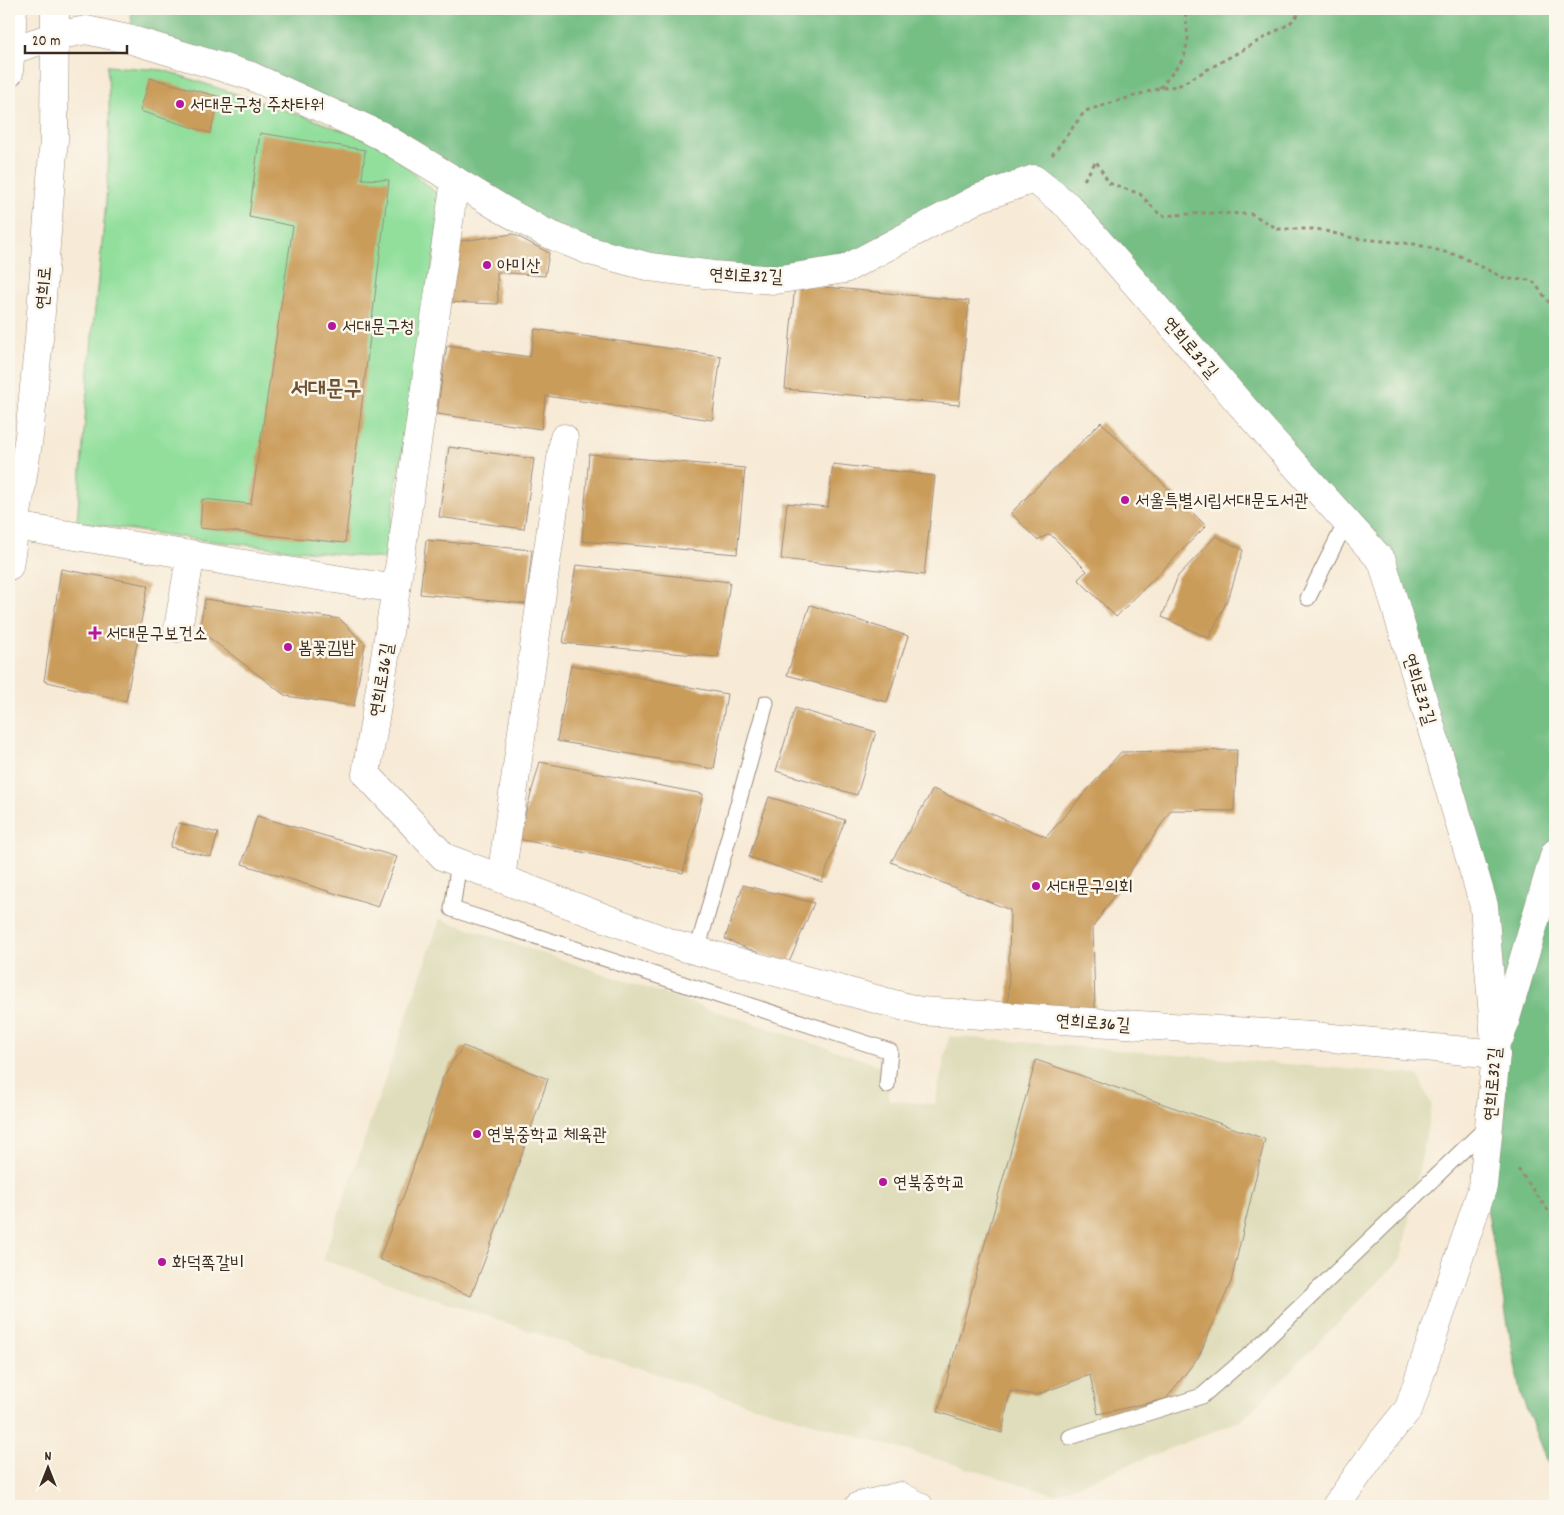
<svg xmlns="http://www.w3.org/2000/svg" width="1564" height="1515" viewBox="0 0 1564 1515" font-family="Dekko,'Poor Story',sans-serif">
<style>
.built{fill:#dfddbb}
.green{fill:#92df9c;stroke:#66845d}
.forest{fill:#75be84;stroke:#587451}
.building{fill:#ca9c5a}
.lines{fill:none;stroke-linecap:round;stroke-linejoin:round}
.lane-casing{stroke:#998a7a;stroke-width:17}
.street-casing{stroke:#998a7a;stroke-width:29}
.secondary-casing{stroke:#998a7a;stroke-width:29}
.path{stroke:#998a7a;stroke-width:3;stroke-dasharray:4 4;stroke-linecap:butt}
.lane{stroke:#fff;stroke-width:15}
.street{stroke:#fff;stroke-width:28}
.secondary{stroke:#fff;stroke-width:28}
.poi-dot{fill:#b5179e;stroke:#fbf7ec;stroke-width:2}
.labels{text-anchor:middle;stroke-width:5;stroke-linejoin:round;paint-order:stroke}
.poi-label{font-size:18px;fill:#3b2a1e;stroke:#fbf7ec;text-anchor:start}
.street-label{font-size:18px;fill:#3b2a1e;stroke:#fbf7ec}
.district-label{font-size:22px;font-weight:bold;fill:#6d5233;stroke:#fbf7ec}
</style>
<rect width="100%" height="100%" fill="#fbf7ec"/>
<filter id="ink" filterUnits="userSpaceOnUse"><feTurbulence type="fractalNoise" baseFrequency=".02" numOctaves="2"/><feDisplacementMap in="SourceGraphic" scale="10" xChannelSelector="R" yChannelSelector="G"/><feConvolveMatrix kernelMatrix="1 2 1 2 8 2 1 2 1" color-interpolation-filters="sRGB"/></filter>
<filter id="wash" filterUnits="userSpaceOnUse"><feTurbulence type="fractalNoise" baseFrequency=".0096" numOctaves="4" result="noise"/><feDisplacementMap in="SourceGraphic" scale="20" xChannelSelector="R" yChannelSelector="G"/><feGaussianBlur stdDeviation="1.12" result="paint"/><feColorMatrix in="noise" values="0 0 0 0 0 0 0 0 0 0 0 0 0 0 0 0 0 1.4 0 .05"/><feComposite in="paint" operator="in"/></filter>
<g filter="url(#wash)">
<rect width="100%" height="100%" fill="#f7ead6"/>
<polygon class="built" points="440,919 885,1067 889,1100 935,1104 949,1036 1418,1075 1432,1106 1401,1259 1242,1420 1055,1494 724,1397 323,1260"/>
<path class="green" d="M107,66L163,70L312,119L381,145L443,199L385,559L209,541L77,522C82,460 86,399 92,337C101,247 115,156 107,66Z"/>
<polygon class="forest" points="131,9 1555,9 1555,1483 1520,1392 1483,1186 1484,906 1382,561 1034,179 845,269 775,280 590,251 384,137 132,40"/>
<g id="blocks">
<g class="building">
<polygon points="150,78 220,97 210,133 140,111"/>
<polygon points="260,133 365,150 362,179 389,180 345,543 200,528 202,499 251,504 293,226 249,217"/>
<polygon points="513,234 549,253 545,276 497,272 498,304 445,302 453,242"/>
<polygon points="795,284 969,301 959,405 785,389"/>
<polygon points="535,329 721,356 712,420 546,396 541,429 437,414 447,345 530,357"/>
<polygon points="1101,422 1206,526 1116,617 1078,579 1087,571 1050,534 1037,540 1011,513"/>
<polygon points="449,447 534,459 524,529 439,517"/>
<polygon points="589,454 745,468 737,554 582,541"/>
<polygon points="833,464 935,476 924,575 781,559 787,503 828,507"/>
<polygon points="1216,536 1243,550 1230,594 1209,638 1162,617 1178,576"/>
<polygon points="426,540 532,550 526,604 420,594"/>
<polygon points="576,565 730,582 718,657 563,643"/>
<polygon points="61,569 148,585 126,701 44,681"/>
<polygon points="205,599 340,619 365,644 354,706 286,696 199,630"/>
<polygon points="810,605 908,636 887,702 787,675"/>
<polygon points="571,665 727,694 714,769 557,741"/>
<polygon points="795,708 876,732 857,795 776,771"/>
<polygon points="1237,750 1234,811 1171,810 1093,927 1095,1009 1008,1013 1010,910 891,862 933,789 1046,837 1121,752"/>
<polygon points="540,762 703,794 683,873 518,839"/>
<polygon points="769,797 845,820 822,882 749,857"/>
<polygon points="257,816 397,857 378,907 242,864"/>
<polygon points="178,823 218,833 211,857 170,847"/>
<polygon points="743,885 814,903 788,965 725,939"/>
<polygon points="463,1046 548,1079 492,1241 471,1296 379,1259 406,1189 443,1077"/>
<polygon points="1036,1060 1265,1139 1231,1282 1199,1356 1166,1399 1098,1414 1090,1375 1036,1395 1010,1391 1002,1433 938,1412"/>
</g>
</g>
</g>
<g filter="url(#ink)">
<use href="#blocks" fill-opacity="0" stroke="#998a7a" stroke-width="1"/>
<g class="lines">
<g class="lane-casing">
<g id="lane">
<polyline points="1308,598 1346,522"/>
<polyline points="459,862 452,909 890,1051 887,1085"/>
<polyline points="697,951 766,703"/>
<polyline points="1070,1437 1202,1396 1255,1350 1488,1126"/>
</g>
</g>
<g class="street-casing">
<g id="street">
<polyline points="9,51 55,36 86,30 132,40 251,76 380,135 502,209 546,233 590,251 650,267 713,275 775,280 845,269 979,198 1034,179 1068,206 1264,431 1382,561 1484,906 1496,1054 1483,1186 1409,1408 1376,1449 1336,1506"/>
<polyline points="15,526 396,589 366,774 444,857 679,946 920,1011 1312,1036 1496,1054"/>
<polyline points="396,589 455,180"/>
<polyline points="178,628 191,554"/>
<polyline points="501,878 564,438"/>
<polyline points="1501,1035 1555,853"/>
<polyline points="859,1506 900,1496 919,1506"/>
</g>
</g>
<g class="secondary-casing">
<g id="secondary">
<polyline points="9,73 13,9"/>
<polyline points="9,566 29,436 39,338 54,139 55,9"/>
</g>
</g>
<g class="path">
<polyline points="1160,88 1184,58 1188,39 1185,9"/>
<polyline points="1052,155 1085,111 1160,88 1178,86 1289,24 1304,9"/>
<polyline points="1084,180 1096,161 1109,183 1140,194 1161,216 1203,213 1252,214 1278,229 1317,229 1353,238 1414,244 1460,256 1506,279 1532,280 1555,310"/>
<polyline points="1518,1169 1552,1216 1555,1229"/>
</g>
<use href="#lane" class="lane"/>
<use href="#street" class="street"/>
<use href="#secondary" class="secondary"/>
</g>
</g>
<g class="poi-dot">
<circle cx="180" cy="104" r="5"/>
<circle cx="487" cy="265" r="5"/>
<circle cx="332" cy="326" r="5"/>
<circle cx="1125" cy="500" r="5"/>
<path d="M92.5 625.5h5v5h5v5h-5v5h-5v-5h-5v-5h5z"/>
<circle cx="288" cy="647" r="5"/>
<circle cx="1036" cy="886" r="5"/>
<circle cx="477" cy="1134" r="5"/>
<circle cx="883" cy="1182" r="5"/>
<circle cx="162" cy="1262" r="5"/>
</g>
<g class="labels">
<g class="poi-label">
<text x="190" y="110">서대문구청 주차타워</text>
<text x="497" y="271">아미산</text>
<text x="342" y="332">서대문구청</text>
<text x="1135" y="506">서울특별시립서대문도서관</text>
<text x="106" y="639">서대문구보건소</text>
<text x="298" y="653">봄꽃김밥</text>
<text x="1046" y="892">서대문구의회</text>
<text x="487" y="1140">연북중학교 체육관</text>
<text x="893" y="1188">연북중학교</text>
<text x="172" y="1268">화덕쪽갈비</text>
</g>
<g class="street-label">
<text transform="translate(746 275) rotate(2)" y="6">연희로32길</text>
<text transform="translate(43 288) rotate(-86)" y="6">연희로</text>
<text transform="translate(1191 347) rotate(49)" y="6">연희로32길</text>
<text transform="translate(381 680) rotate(-81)" y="6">연희로36길</text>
<text transform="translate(1420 689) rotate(73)" y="6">연희로32길</text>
<text transform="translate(1093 1022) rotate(4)" y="6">연희로36길</text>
<text transform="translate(1492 1084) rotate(-86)" y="6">연희로32길</text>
</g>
<g class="district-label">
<text x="326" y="395">서대문구</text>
</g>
</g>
<rect width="1564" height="1515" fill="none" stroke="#fbf7ec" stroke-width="30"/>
<g transform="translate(48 1468)" stroke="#fbf7ec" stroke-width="4" paint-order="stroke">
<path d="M0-4L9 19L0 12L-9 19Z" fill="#3b2a1e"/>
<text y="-8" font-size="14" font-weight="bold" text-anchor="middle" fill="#3b2a1e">N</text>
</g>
<path d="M25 45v8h102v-8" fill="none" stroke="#3b2a1e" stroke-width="2.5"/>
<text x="32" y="45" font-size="15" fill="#3b2a1e" stroke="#fbf7ec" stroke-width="4" paint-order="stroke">20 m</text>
</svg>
